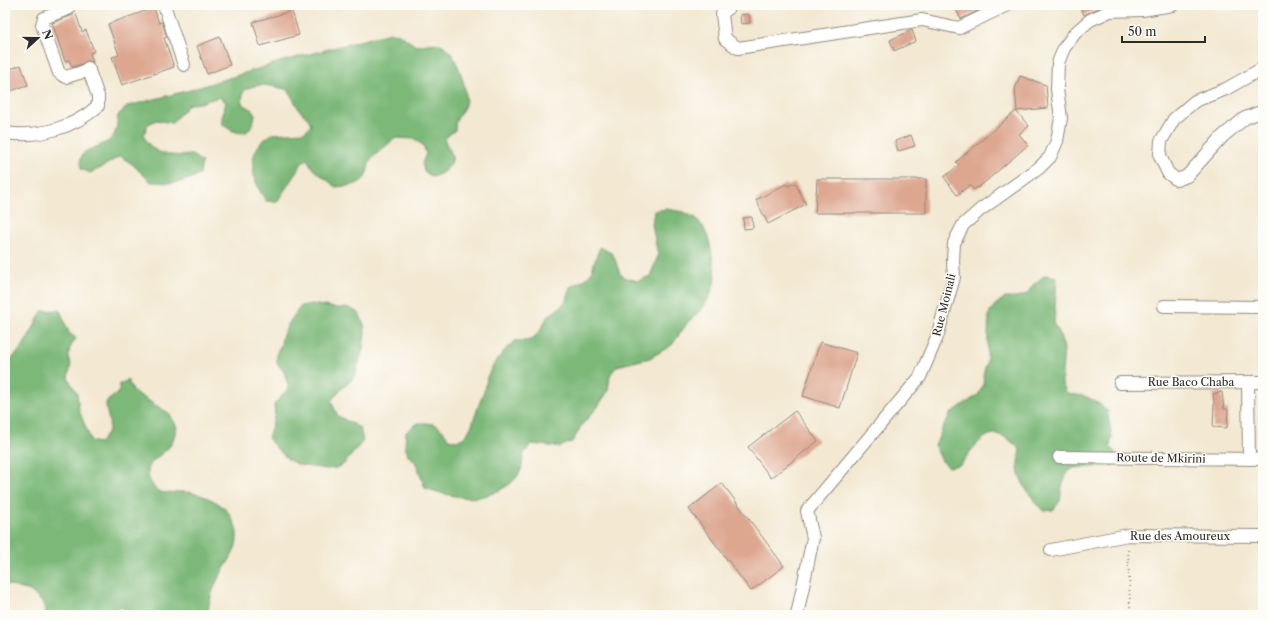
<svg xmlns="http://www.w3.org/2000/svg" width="1268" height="620" viewBox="0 0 1268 620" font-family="'Libre Caslon Text',serif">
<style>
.forest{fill:#7bb878;stroke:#537252}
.building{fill:#dda68f}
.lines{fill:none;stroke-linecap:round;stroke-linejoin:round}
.minor-casing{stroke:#8f8a7e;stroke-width:14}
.path{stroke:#8f8a7e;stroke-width:2;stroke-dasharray:1 3;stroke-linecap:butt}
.minor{stroke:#fff;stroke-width:12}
.labels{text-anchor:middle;stroke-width:3;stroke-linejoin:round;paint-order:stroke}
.street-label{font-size:11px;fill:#2b2b2b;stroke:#fdfcf7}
</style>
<rect width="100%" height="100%" fill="#fdfcf7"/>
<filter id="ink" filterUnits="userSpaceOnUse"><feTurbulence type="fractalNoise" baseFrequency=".025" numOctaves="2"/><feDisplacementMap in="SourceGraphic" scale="8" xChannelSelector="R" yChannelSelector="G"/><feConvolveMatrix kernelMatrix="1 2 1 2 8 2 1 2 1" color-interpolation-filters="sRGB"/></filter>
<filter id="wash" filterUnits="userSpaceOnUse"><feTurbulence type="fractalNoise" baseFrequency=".012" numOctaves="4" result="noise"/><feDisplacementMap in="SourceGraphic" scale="16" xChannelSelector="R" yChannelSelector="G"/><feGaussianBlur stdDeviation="0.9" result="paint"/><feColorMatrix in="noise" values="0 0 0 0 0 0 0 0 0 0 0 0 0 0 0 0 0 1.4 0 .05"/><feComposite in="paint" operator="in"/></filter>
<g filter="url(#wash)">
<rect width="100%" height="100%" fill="#f3e8d1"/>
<g class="forest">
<path d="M390,33L399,34L416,46C422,45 435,42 440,44C455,48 466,85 466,98C466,108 460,113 456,121C455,123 455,127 455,130L444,139C446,145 451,150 452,156C454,167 440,175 432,177L424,171L422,163L426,154L423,145L414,139L395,138C388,145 377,152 371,160C368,164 369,167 367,172C364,186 347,186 336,187L313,169L307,159L302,163L277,202L266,201C255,185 246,161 260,144C263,140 268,137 272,134L304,132L311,126L309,120L300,111L288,90C275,86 254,81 243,92L242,104L250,108L255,115C254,119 253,125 251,128C243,138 230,130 223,125L222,118L226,102L219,97L200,103L189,104L172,123L156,120L147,125L144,136C153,157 172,156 192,155L202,162L200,174C179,185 173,183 151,182L132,164L120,156L101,168L90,173L81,169C76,145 98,151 111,139C117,133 117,123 118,115L128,106L190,90L283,61Z"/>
<path d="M666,209L683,212L696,218L704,228L709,240L716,277L709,298L702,309L688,322L672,345L650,358L617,366L610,375L608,391L597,408L581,426L573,441L560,447L531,444C529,447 526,451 524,454C522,460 523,467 520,472C514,485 493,495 479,497C466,500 438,493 425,488L415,461L408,455L405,446L406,432L418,423C437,423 438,424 449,439L457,441L466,436L472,425L478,407L485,389L487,377L494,364L504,351L515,341L530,340L539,333L547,317L559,308L566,301L570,287L586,279L592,271L594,263L600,247L613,254L620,274L626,278L638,281L650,276L658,256L652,224L654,211Z"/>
<path d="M1045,275L1057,277L1054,325L1059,332L1064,349L1062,372V384L1067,393C1074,395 1081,395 1087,397C1095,400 1101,406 1107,410L1112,437L1110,447L1115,452V463L1111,466L1073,468L1067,473L1062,486L1060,501L1053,510L1043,511C1033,499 1018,482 1018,466C1018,460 1019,455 1020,449C997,428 989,429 969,453C966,457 963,463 959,465C956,466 952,466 949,467L942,461L935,446L943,427L951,413L978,395L984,384L983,375L987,361L989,314L994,306L1004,298H1016L1027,294L1033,285Z"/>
<polygon points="311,304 336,308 349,308 359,313 364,324 365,332 363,348 359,363 354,378 338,392 331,401 338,416 360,428 363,441 344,464 336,468 326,469 299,465 289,460 276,448 268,438 275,415 274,405 282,395 289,388 284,372 277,363 277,352 281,345 282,337 290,321 301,306"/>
<path d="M60,310L69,333L76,338L70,348L68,357L71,364L68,378L77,393L79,410L91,441L99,443C117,426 106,421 106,402L119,392V384L128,380L133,391L170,414L177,427C175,432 174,439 171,444C165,455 147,459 148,474C149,481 154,489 160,492C166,494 177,491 184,492C196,492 214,499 223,507C228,510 234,522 236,527C241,548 228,561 219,577C213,588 208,603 208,615H127L122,607L107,610L103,615H46L43,603L30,591L5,584V364C23,352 32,330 42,311Z"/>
</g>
<g id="blocks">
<g class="building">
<polygon points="954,5 990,5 961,19"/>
<polygon points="1079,5 1105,5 1084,15"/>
<polygon points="154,8 159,23 162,22 167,37 164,38 174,67 122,85 112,57 119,55 108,24"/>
<polygon points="292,11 299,35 260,46 253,22"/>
<polygon points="76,14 82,32 86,30 94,51 90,53 93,62 86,61 82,64 72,67 69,60 65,61 52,23"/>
<polygon points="749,14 750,23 741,24 740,15"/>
<polygon points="912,30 916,41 894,51 890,40"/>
<polygon points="220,37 230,65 207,74 197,46"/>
<polygon points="21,65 28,85 5,93 5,71"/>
<polygon points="1020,76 1046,85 1048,108 1017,111 1015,89"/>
<polygon points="1016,111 1029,126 1019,134 1028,145 978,188 977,187 974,190 970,185 957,195 944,177 959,165 956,162"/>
<polygon points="911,135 915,146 898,151 895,141"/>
<polygon points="817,179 926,179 926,213 815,213"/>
<polygon points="795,183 806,204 768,224 756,200 786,184 788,186"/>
<polygon points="752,217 753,228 744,229 743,218"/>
<polygon points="820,342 857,353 840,408 803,396"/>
<polygon points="1222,392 1224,409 1228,409 1227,428 1213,427 1214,404 1213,394"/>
<polygon points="795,411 818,441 771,478 748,447"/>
<polygon points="722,483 784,566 751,591 689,509"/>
</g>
</g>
</g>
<g filter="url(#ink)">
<use href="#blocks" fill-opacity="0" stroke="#8f8a7e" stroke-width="1"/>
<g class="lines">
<g class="minor-casing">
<g id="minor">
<polyline points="164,5 184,65"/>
<polyline points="731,5 722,14 725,39 738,48 922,20 959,28 1007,5"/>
<polyline points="68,9 44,18 42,25 59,73 66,77 89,70"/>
<polyline points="1263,68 1226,89 1195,101 1174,119 1161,141 1160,156 1168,173 1177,180 1187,176 1223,136 1245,118 1263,111"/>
<path d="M5,133C37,138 74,128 98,106V96L88,68"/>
<polyline points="1164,306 1263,307"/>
<polyline points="1248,382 1249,459"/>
<polyline points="1120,383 1263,382"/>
<polyline points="1059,457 1263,459"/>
<polyline points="1051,550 1128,535 1263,536"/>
<polyline points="797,615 813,538 807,511 920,377 937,337 954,277 953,261 954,243 963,225 980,210 1039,168 1050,157 1057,141 1061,118 1057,89 1058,63 1064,48 1075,33 1090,20 1110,11 1142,10 1173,5"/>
</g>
</g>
<polyline class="path" points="1128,546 1130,606 1132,615"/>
<use href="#minor" class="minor"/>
</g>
</g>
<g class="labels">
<g class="street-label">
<text transform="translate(944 305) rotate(-76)" y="4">Rue Moinali</text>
<text x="1191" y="386">Rue Baco Chaba</text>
<text transform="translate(1161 458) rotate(1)" y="4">Route de Mkirini</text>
<text x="1180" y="540">Rue des Amoureux</text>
</g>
</g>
<rect width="1268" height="620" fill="none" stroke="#fdfcf7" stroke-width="20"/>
<g transform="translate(38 38) rotate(69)" stroke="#fdfcf7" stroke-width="3" paint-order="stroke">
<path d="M0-3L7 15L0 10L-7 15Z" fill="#2b2b2b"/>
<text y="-6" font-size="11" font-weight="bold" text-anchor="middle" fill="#2b2b2b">N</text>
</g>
<path d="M1122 36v6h83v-6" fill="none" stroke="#2b2b2b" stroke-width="2"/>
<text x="1128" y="36" font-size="12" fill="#2b2b2b" stroke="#fdfcf7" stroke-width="3" paint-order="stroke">50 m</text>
</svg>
